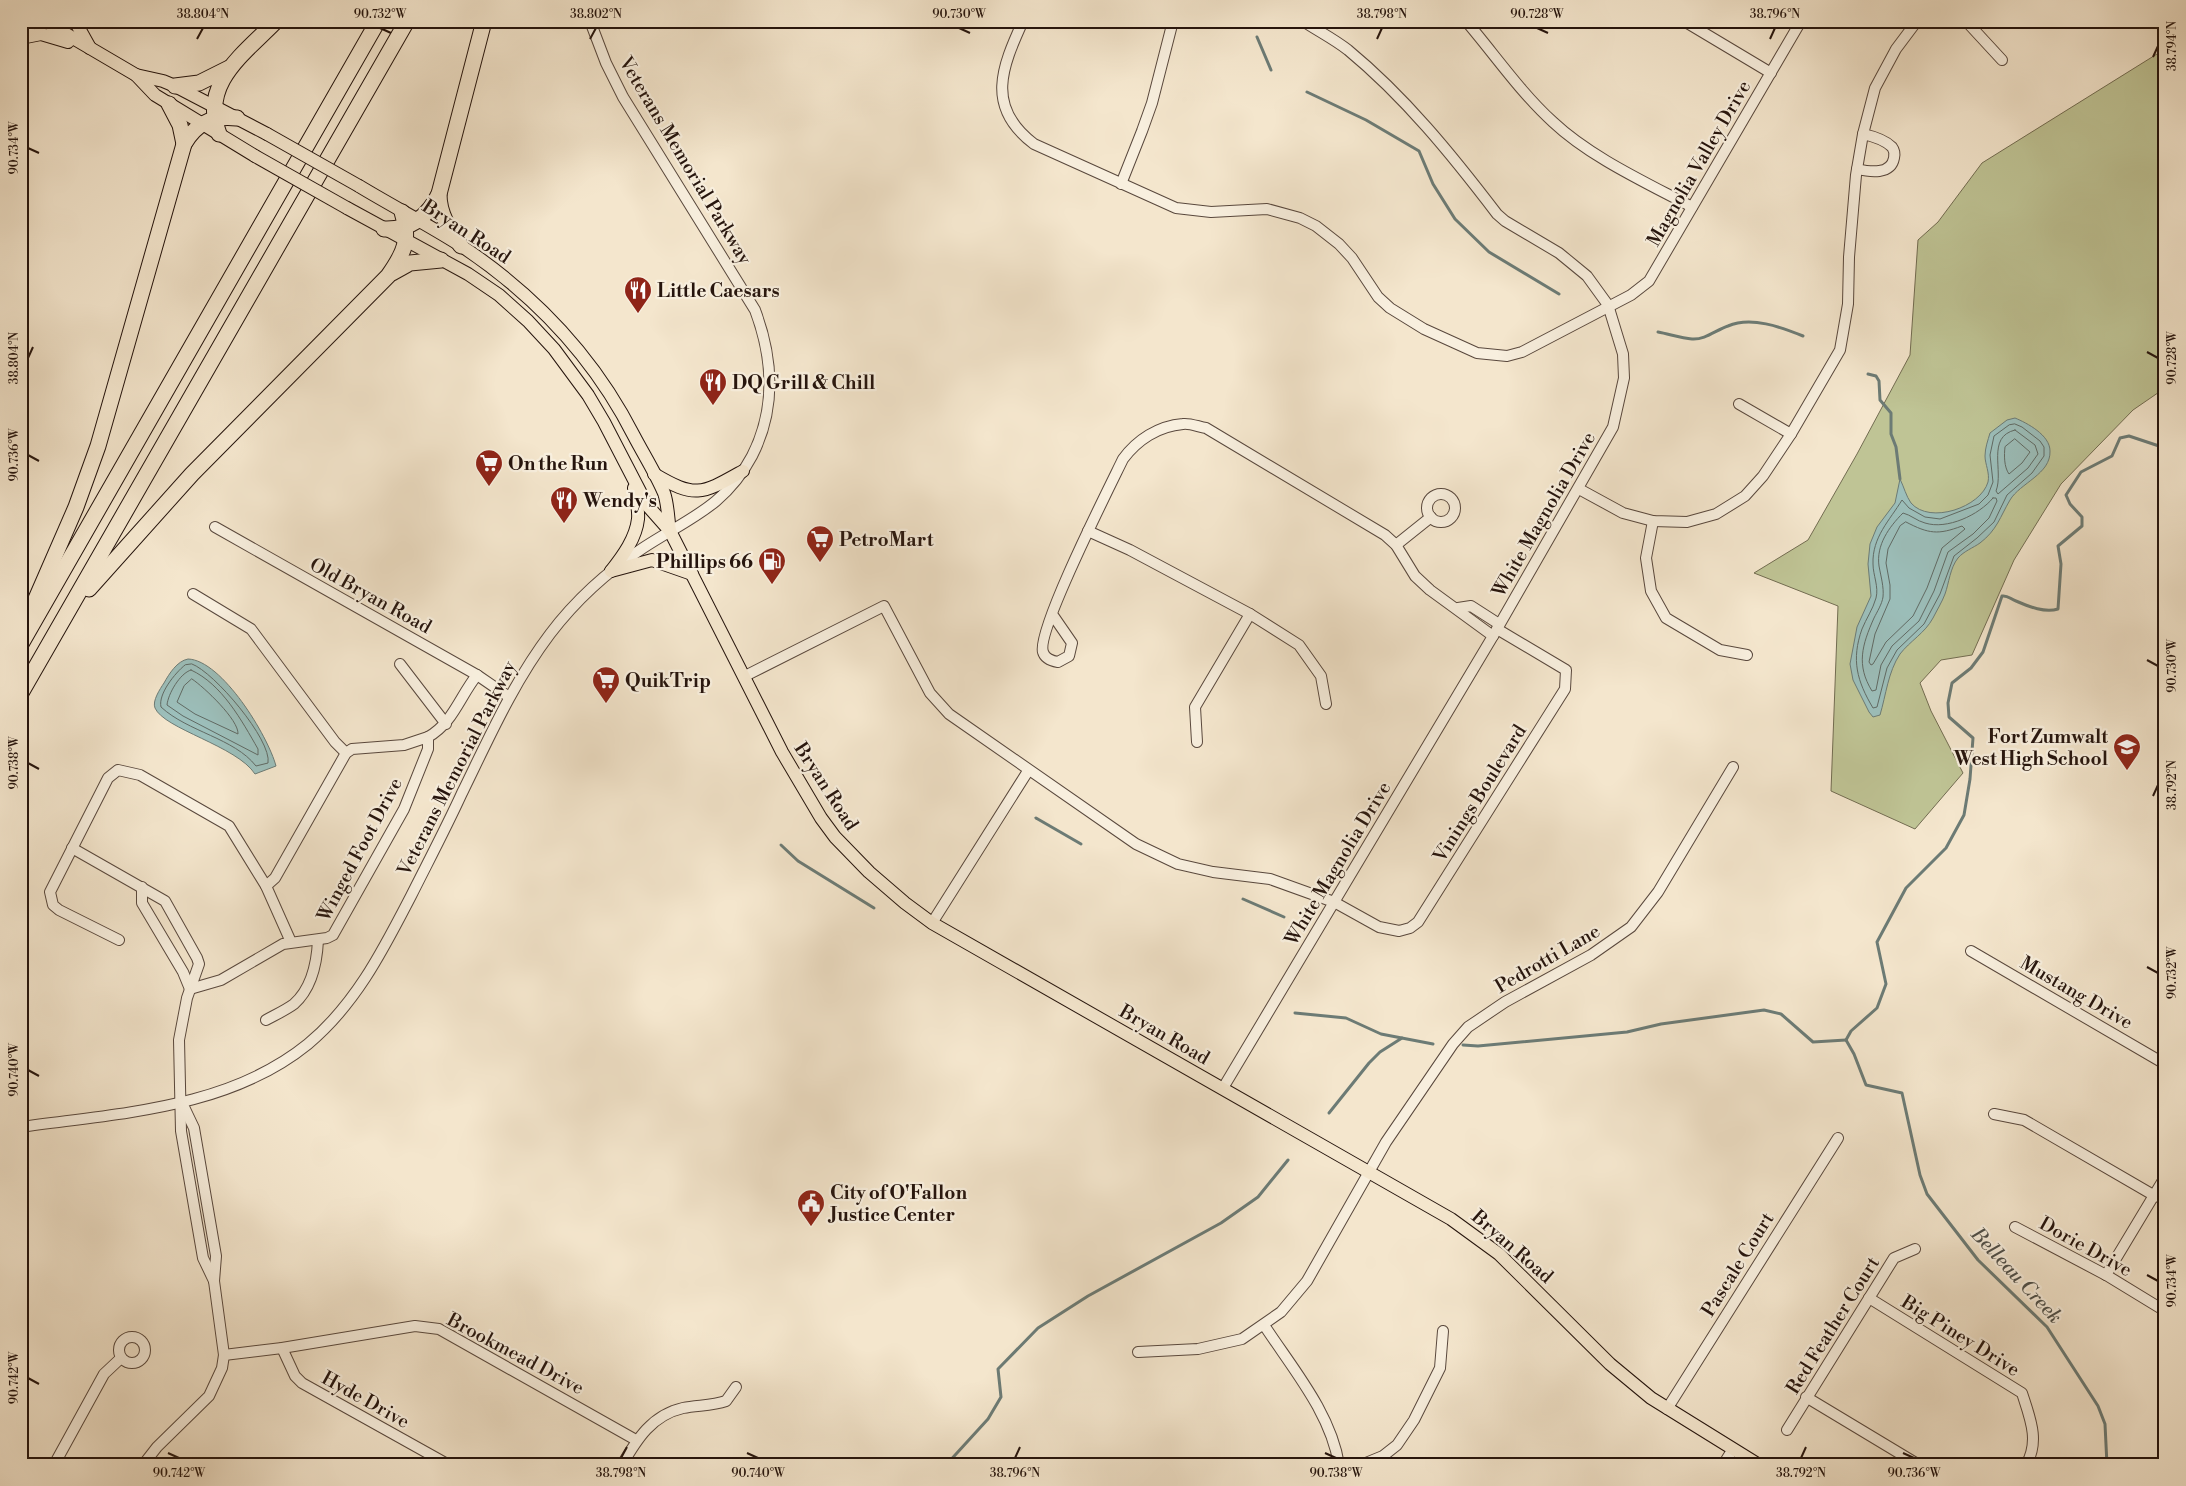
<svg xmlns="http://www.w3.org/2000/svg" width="2186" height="1486" viewBox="0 0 2186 1486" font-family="'Libre Bodoni',serif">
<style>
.green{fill:#bfc495;stroke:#726c51}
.water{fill:#9cbfbb;stroke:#6c7b75}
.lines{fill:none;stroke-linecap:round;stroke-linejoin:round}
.shore{stroke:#606a64;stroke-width:1}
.stream{stroke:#6c7b75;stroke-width:3}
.minor-casing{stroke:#59483d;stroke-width:12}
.major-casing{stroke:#25140d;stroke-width:14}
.highway-casing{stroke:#25140d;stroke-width:17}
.minor{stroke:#f8efde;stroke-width:10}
.major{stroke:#f4e6cd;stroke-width:12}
.highway{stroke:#f4e6cd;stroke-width:15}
.major-bridge-casing{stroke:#25140d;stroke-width:14;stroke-linecap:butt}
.major-bridge{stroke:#f4e6cd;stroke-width:12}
.ticks{fill:none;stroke:#25140d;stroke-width:2}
.labels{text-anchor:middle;stroke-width:4.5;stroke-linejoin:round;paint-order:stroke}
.street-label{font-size:19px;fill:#25140d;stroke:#f8efde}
.poi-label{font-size:19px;font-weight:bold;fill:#25140d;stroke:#f8efde;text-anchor:start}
.water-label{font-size:20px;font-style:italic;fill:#4f504a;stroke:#f8efde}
.neatline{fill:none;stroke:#25140d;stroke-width:2}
.ticks-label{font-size:12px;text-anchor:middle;fill:#25140d}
</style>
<rect width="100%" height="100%" fill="#f4e6cd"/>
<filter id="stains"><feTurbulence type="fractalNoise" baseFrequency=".004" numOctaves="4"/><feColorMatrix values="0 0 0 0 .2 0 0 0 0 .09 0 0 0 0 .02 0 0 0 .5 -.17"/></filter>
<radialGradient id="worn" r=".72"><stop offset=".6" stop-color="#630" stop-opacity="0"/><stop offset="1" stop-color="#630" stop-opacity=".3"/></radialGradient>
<polygon class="green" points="2165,49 2165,388 2133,410 2061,484 2014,560 1972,655 1941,660 1920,683 1931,711 1963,773 1915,829 1831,791 1838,606 1754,573 1808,540 1857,454 1910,355 1918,240 1938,222 1982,163"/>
<g class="water">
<path d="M2015,418C2027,423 2050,435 2050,451C2051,474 2020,483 2010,500C2000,517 1997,530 1980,543C1973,548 1964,551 1958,558C1950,568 1949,583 1945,594C1942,602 1937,610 1933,618C1925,633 1910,641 1900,654C1888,672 1886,695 1880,715L1873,717L1869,712L1853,680L1850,664L1857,627L1871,596L1868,564L1870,544L1877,527L1895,503L1900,479C1904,487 1906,496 1911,503C1930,525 1981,507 1988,482C1990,473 1985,464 1985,456C1985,448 1988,440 1990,433L2007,420Z"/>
<path d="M188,659C222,660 268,736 276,766L255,774C237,746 164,729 155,708C152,701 160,689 164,683C169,674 177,661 188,659Z"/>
</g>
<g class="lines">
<g class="shore">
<path d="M2015,424L2022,427L2040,441L2044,447V456L2032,473L2007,495L1994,522L1977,538L1954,556L1940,594L1924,624L1897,650L1887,668L1877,707L1873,708C1857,681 1851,660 1862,629C1866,619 1873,609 1876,598C1879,587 1873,575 1873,564C1872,537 1890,520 1902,500L1909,508L1925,517L1940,519L1979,504L1988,495L1993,482L1990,455L1994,436L2009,425Z"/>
<path d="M2015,430L2035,445L2038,454L2028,468L1998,494L1996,491C2004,471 1986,437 2015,430Z"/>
<path d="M2015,439L2030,452L2022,463L2009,474C2004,467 2004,455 2005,447Z"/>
<path d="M1993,498H1996L1997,501L1989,518L1973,534L1948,552L1934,591L1919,621L1892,646L1881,665L1876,690L1872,691C1856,665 1862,645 1874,618C1877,612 1882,604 1883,597C1884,587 1881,577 1879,566C1876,545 1889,527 1903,513C1911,515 1917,521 1925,523C1947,530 1979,515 1993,498Z"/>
<path d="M1906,522C1929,534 1938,535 1962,526L1965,529L1942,548L1927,588L1913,616L1886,642L1873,664L1871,665L1869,662L1875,634L1890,599V585L1886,563L1888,549L1900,526Z"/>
<path d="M192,664C214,672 272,740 268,763L256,766C234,738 188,732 161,707C158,694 175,673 185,665Z"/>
<path d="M191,670C222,684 242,721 258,749V755L183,716L167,705C168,694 180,673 191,670Z"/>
<path d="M192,679C204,687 239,720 238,734L195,714L177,702L184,686Z"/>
</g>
<g class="stream">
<polyline points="1257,37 1271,70"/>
<polyline points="1307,92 1366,120 1419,151 1433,184 1455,219 1489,252 1559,294"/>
<path d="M1658,332C1669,334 1681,338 1692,339C1705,340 1716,330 1728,326C1751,316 1781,327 1803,336"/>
<polyline points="1868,374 1876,376 1879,381 1880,400 1891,413 1891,434 1896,447 1900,479"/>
<polyline points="1036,818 1081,844"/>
<polyline points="781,845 798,861 874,908"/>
<polyline points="1243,899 1284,917"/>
<polyline points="1295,1013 1346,1018 1381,1034 1433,1044"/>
<path d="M1846,1040L1851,1031L1877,1008L1886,984L1877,942L1906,888L1946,848L1964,815L1970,779L1973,738L1949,717L1948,703L1952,683L1971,668L1983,652L2002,596C2008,595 2010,599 2016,601C2030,607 2045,613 2058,609L2061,564L2058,546L2082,526V517L2070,504L2066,495L2081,472L2112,456L2120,438L2129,436L2165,448"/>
<polyline points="1846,1040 1854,1054 1866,1085 1902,1093 1920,1175 1927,1194 1978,1260 2047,1327 2098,1406 2105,1424 2107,1465"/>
<polyline points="1463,1045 1478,1046 1627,1032 1661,1024 1764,1010 1781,1014 1813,1042 1846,1040"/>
<polyline points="1329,1113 1369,1063 1380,1052 1402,1038"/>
<polyline points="946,1465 988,1419 1001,1397 998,1369 1038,1328 1088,1296 1221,1223 1258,1197 1288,1160"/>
</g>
<g class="minor-casing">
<g id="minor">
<path d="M1023,21C1002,67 985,107 1034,144L1176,208L1211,212L1267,209L1300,218L1316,226L1339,244L1352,258L1378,297L1390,308L1424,329L1477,353L1507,356L1522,352L1631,295L1649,281L1801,21"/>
<path d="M1466,21C1495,55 1521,93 1553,122C1590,157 1647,183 1692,207"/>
<polyline points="1684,21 1771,73"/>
<polyline points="1966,21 2002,60"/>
<polyline points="21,34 37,21"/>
<path d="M1857,169C1870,172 1891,175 1894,158C1895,154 1895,151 1892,147C1885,140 1872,136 1863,134"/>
<polyline points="1121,184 1142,131 1152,103 1173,21"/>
<polyline points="1739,404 1791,434"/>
<polyline points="1579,489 1623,513 1653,521 1687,522 1716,514 1745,496 1763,476 1791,434 1840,350 1848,304 1849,257 1856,175 1863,134 1875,88 1896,49 1917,21"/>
<circle cx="1441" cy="508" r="14"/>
<polyline points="1653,521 1646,558 1651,591 1666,618 1720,650 1747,655"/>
<polyline points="215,527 477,675 509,697"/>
<polyline points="1088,531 1130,550 1250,614 1299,645 1321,676 1326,704"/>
<polyline points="1396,545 1431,517"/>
<polyline points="193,594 251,629 335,742 346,753"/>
<polyline points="1458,608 1471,606 1499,624"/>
<path d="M1052,614L1072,643L1069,656L1058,662C1052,661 1045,659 1043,652C1036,632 1110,486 1123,459C1137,440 1158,426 1183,424C1190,423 1199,427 1206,428L1385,535L1396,545L1415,576L1430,590L1493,636"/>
<polyline points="400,664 446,724"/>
<polyline points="745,676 884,606 930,693 949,714 1136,844 1178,864 1213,872 1270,879 1334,902 1379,927 1399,931 1410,928 1418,922 1565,689 1566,670 1497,629"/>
<polyline points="1197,742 1195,707 1250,614"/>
<polyline points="72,848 165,901 197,958 199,964 187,998 179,1040 181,1131 203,1258 214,1281"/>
<polyline points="266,886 275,878 346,753 352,749 404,745 428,737"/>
<polyline points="142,887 142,903 183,972 190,989"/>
<polyline points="932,923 1028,771"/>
<polyline points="119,940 59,910 53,905 50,892 108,778 118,770 140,775 229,826 266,886 291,942"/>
<polyline points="1971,951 2165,1064"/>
<path d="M190,989L221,980L283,944L327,938L333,935L404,809L428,749V737C453,723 460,696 477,675"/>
<path d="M266,1020C275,1015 286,1010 294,1004C312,988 317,962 318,940"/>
<path d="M1223,1088L1493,636L1613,427L1624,378L1623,354L1608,305L1587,276L1559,253L1505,221L1497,214C1452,155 1405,97 1348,50C1334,39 1318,31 1303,21"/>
<polyline points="1994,1114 2024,1120 2155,1196 2165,1198"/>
<path d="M21,1127C119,1113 228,1109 308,1044C356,1004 383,950 411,896C428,862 446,828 462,793C489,738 513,683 550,634C575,601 608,571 643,548C687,519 725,507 752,456C776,409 773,358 755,310L623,97L606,63L590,21"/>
<polyline points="2015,1227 2106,1275 2165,1311"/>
<polyline points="2106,1275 2165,1177"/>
<path d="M1869,1298L2022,1393C2030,1418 2040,1441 2026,1465"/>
<path d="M1264,1325C1292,1368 1331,1413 1339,1465"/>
<circle cx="132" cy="1350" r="13"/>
<polyline points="282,1348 295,1376 302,1383 449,1465"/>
<polyline points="1138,1352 1198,1349 1242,1339 1281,1312 1307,1281 1386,1142 1453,1044 1468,1027 1505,1002 1591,955 1631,927 1658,892 1733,767"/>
<polyline points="224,1355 282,1348 415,1326 439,1329 636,1440"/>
<polyline points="1806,1397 1919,1465"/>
<polyline points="1667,1409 1838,1138"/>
<polyline points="1787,1430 1894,1258 1915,1249"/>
<polyline points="54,1465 104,1374 121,1358"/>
<polyline points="143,1465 157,1447 209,1396 222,1368 224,1355 214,1281 216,1256 194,1128 184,1107"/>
<path d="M622,1465C637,1439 652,1415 683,1408C697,1405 712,1406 726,1401L736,1387"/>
<polyline points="1361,1465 1383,1456 1397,1445 1414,1420 1440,1368 1443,1331"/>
<polyline points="1723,1465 1733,1449"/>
</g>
</g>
<g class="major-casing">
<g id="major">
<polyline points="44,21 136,75 155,95 255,156"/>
<polyline points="75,21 90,48"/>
<polyline points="21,38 41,34 68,42"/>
<polyline points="136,75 163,81 175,86 267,134"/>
<path d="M359,186C392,206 427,224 460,245C534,294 594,357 634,436C644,455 656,474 664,493C668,504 668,519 670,531"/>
<polyline points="347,208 468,274 499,295 528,321 554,349 588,395 604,422 647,505 670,531 782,752 821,818 835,837 869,872 905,903 932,923 1451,1219 1499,1254 1610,1364 1651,1398 1759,1465"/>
<path d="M654,474C696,499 702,494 743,471"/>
<path d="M611,571C623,556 636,538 638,519C639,510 636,498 634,488"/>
<polyline points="611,571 652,560 692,574"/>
</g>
</g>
<g class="highway-casing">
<g id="highway">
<polyline points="175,86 199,83 229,68"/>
<polyline points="169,104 180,125 184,144"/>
<path d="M219,134C200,83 244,54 276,21"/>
<path d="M384,229C410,230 428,217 439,194"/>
<path d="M461,246C450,230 439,215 439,194L484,21"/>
<polyline points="392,273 410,263 441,260"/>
<path d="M89,589L192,474L388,276C405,252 410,240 402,212"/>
<path d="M32,608L76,507L98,446L184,144C196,123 213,115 237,118"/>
<polyline points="21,644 378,21"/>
<polyline points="21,693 407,21"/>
</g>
</g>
<use href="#minor" class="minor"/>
<use href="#major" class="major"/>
<use href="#highway" class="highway"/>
<g class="major-bridge-casing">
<g id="major-bridge">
<polyline points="267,134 359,186"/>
<polyline points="255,156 347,208"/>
</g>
</g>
<use href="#major-bridge" class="major-bridge"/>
</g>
<path class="ticks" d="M380,28L391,33M959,28L970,33M1537,28L1548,33M197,39L203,28M590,39L596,28M1377,39L1382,28M1770,39L1775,28M2153,57L2158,46M28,148L39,153M2147,352L2158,358M28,358L33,347M28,455L39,461M2147,660L2158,666M28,763L39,769M2153,796L2158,785M2147,967L2158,973M28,1070L39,1076M2147,1275L2158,1281M28,1378L39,1384M168,1453L179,1458M747,1453L758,1458M1325,1453L1336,1458M1903,1453L1914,1458M621,1458L627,1447M1015,1458L1020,1447M1801,1458L1806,1447"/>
<defs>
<g id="restaurant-pin" transform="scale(1.4375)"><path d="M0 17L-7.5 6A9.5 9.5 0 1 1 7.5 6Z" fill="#8f2418" stroke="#f8efde"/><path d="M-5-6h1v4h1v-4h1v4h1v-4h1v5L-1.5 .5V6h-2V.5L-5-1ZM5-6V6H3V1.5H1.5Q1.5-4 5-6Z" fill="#fff"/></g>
<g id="supermarket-pin" transform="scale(1.4375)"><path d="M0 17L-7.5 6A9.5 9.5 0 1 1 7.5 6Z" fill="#8f2418" stroke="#f8efde"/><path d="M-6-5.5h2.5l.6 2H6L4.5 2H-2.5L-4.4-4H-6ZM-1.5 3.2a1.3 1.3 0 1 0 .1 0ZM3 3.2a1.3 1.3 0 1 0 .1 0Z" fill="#fff"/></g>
<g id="fuel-pin" transform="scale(1.4375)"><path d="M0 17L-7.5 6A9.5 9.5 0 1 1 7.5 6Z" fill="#8f2418" stroke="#f8efde"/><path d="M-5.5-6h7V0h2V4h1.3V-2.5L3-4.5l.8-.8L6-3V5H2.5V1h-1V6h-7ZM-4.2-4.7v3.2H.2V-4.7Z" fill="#fff"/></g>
<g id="school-pin" transform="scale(1.4375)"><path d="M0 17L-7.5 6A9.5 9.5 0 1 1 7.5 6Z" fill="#8f2418" stroke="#f8efde"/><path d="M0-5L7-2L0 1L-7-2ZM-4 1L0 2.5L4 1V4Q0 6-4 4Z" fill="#fff"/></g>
<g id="civic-pin" transform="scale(1.4375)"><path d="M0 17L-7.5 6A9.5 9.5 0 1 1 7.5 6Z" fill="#8f2418" stroke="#f8efde"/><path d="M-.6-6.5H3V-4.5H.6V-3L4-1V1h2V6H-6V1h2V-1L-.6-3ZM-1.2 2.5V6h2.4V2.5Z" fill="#fff"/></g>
</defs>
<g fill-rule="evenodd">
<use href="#restaurant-pin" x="638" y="290"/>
<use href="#restaurant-pin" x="713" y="382"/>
<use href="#supermarket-pin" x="489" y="463"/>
<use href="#restaurant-pin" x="564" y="500"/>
<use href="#supermarket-pin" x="820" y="539"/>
<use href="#fuel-pin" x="772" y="561"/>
<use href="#supermarket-pin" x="606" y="680"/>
<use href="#school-pin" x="2127" y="747"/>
<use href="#civic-pin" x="811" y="1203"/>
</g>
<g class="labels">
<g class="street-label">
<text transform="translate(686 160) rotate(59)" y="7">Veterans Memorial Parkway</text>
<text transform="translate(1698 163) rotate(-60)" y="7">Magnolia Valley Drive</text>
<text transform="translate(467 231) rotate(33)" y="7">Bryan Road</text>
<text transform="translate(1543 514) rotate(-60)" y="7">White Magnolia Drive</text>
<text transform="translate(371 595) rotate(29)" y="7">Old Bryan Road</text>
<text transform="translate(456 768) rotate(-63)" y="7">Veterans Memorial Parkway</text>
<text transform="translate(827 786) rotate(57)" y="7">Bryan Road</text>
<text transform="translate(1479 793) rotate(-58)" y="7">Vinings Boulevard</text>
<text transform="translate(359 849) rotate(-62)" y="7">Winged Foot Drive</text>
<text transform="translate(1337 863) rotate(-59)" y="7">White Magnolia Drive</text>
<text transform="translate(1547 958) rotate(-30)" y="7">Pedrotti Lane</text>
<text transform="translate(2077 992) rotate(30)" y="7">Mustang Drive</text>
<text transform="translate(1165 1034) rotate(30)" y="7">Bryan Road</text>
<text transform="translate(1513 1246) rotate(41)" y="7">Bryan Road</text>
<text transform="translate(2086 1246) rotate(29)" y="7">Dorie Drive</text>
<text transform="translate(1737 1264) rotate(-58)" y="7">Pascale Court</text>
<text transform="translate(1832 1325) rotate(-58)" y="7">Red Feather Court</text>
<text transform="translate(1961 1335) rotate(32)" y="7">Big Piney Drive</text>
<text transform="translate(516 1353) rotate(28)" y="7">Brookmead Drive</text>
<text transform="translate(366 1399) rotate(29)" y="7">Hyde Drive</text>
</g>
<g class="poi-label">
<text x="657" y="297">Little Caesars</text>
<text x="732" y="389">DQ Grill &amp; Chill</text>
<text x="508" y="470">On the Run</text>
<text x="583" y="507">Wendy's</text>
<text x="839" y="546">PetroMart</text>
<text x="753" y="568" text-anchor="end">Phillips 66</text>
<text x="625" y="687">QuikTrip</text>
<text x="2108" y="743" text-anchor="end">Fort Zumwalt<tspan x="2108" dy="22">West High School</tspan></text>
<text x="830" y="1199">City of O'Fallon<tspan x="830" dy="22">Justice Center</tspan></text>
</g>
<g class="water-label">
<text transform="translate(2017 1275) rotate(47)" y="7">Belleau Creek</text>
</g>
</g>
<rect width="2186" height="1486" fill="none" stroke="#f4e6cd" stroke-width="55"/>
<rect x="28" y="28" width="2130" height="1430" class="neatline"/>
<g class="ticks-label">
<text x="203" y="18">38.804°N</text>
<text x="380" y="18">90.732°W</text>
<text x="596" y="18">38.802°N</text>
<text x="959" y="18">90.730°W</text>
<text x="1382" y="18">38.798°N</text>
<text x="1537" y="18">90.728°W</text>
<text x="1775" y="18">38.796°N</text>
<text transform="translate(2172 46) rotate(-90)" y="4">38.794°N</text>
<text transform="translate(14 148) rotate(-90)" y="4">90.734°W</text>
<text transform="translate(2172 358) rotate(-90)" y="4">90.728°W</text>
<text transform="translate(14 358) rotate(-90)" y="4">38.804°N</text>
<text transform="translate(14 455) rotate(-90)" y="4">90.736°W</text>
<text transform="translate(2172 666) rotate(-90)" y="4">90.730°W</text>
<text transform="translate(14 763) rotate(-90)" y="4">90.738°W</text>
<text transform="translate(2172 785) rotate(-90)" y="4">38.792°N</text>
<text transform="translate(2172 973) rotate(-90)" y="4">90.732°W</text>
<text transform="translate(14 1070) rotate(-90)" y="4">90.740°W</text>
<text transform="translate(2172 1281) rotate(-90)" y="4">90.734°W</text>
<text transform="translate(14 1378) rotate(-90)" y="4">90.742°W</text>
<text x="179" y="1477">90.742°W</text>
<text x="621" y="1477">38.798°N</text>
<text x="758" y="1477">90.740°W</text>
<text x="1015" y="1477">38.796°N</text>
<text x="1336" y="1477">90.738°W</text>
<text x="1801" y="1477">38.792°N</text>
<text x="1914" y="1477">90.736°W</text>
</g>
<rect width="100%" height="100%" filter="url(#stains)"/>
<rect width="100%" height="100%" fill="url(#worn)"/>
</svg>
